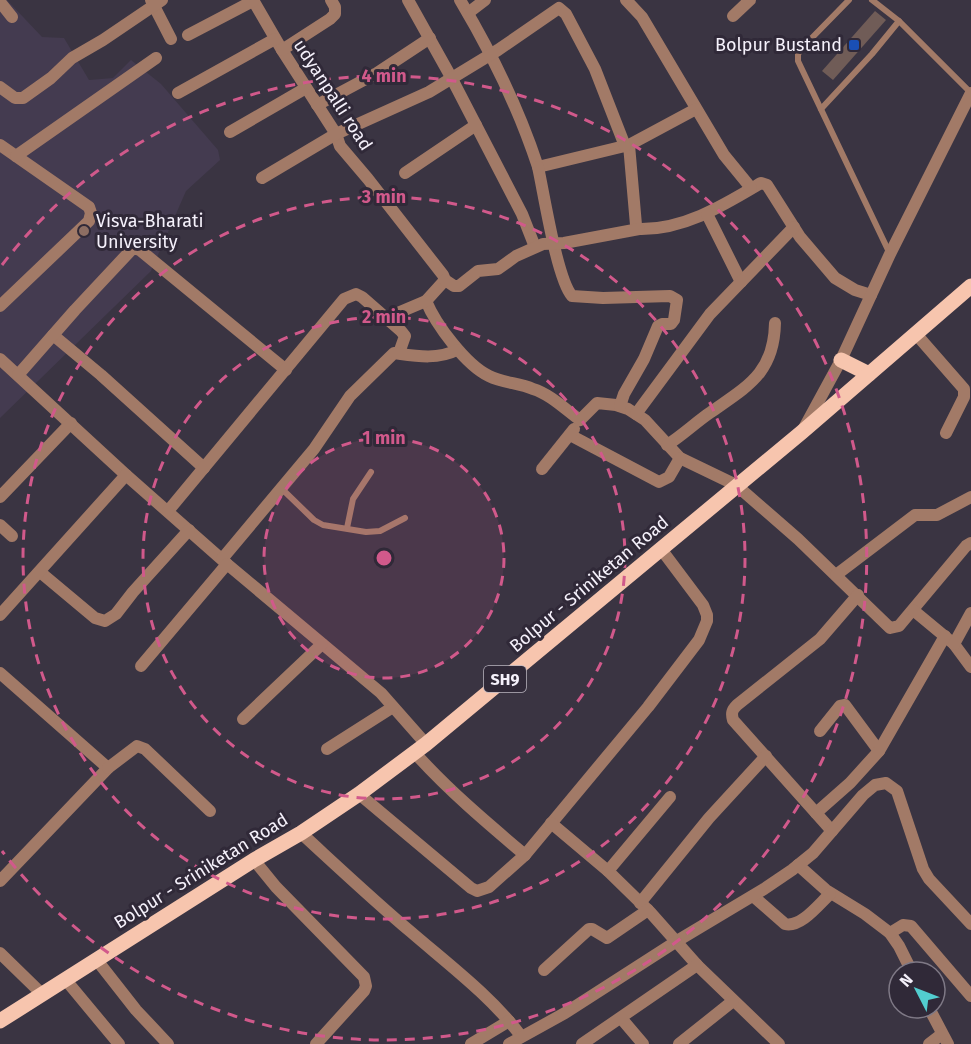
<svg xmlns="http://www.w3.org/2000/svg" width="971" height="1044" viewBox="0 0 971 1044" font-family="'Fira Sans',sans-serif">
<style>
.built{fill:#443b50}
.building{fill:#705c57}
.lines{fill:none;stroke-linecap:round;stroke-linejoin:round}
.service{stroke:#a27a67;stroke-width:6}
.minor{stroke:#a27a67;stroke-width:12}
.tertiary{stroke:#a27a67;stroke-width:12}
.primary{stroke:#f7c5ae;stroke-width:15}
.ring{fill:none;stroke:#d1598b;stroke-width:3;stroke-dasharray:10 8}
.transit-dot{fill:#1a4fb4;stroke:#302938;stroke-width:2}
.education-dot{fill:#8d6e63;stroke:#302938;stroke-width:2}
.labels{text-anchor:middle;stroke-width:6;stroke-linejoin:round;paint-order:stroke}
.shield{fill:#302938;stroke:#bab5c0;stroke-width:1.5}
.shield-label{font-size:16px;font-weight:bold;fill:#f5f1fb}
.poi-label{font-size:18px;fill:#f5f1fb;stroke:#302938;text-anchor:end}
.street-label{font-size:18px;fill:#f5f1fb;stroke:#302938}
.centre{fill:#d1598b;stroke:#302938;stroke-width:3}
.ring-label{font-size:18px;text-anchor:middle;font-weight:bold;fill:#d1598b;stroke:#302938;stroke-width:6;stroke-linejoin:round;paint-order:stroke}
</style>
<rect width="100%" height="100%" fill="#3a3442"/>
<polygon class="built" points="0,0 7,0 42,37 64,38 89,80 113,78 131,60 161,84 218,150 220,160 186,191 151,271 0,418"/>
<polygon class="building" points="875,11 886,20 833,80 822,71"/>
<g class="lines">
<g class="service">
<polyline points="849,0 803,47 798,54 798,61 889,252"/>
<polyline points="872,0 899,21 971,93"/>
<polyline points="821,109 872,54 899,21"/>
<polyline points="281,488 314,520 323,525 366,532 380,531 405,518"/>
<polyline points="347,528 353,499 371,472"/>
</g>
<g class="minor">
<polyline points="151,0 171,39"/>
<path d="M253,0L282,50L336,134L340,146L368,179L443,275L445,280L426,301C436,325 466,365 489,376C503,383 519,383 533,389C550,394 566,410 580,420L597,403L616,405L628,409L645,420L680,458L736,485L798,539L890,628L899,626L966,546L971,543"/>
<polyline points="408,0 451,77 522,214 535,247"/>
<path d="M460,0C491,52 519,109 538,167L629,145L636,225L639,229C684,230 724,205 761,183L767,185L800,237L835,278L855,290L871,295"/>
<polyline points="626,0 642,17 724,155 751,188"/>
<polyline points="0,2 12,17"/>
<polyline points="468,13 485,0"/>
<polyline points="733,16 750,0"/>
<polyline points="188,35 253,1"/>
<polyline points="282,50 330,19 335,14 335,7 331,0"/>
<polyline points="0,87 15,98 23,98 51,78 72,58 103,40 162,0"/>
<polyline points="178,93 275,39"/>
<polyline points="317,105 377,73 430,38"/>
<polyline points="230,132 306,88"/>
<polyline points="0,145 89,207 91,213 89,221 0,306"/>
<polyline points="629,145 696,109"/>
<polyline points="16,156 156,58"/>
<path d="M538,167C544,194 557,279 572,296L603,298L670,296L677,300L674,320L671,324H662L658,326L644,359L624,394L620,406"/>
<polyline points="405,173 476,125"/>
<polyline points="262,178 336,134 429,92 498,50 559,8 566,14 595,69 625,146"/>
<polyline points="707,214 741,282"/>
<polyline points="445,280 454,286 459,286 478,271 498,269 516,256 543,244 564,243 639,229"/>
<polyline points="388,320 400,312 426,301"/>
<polyline points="916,334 964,389 964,397 946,433"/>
<polyline points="53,335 101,375 204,468"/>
<polyline points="0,359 126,475 227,564 381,693 426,744"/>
<polyline points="18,375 75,310 133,248 140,250 286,370"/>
<polyline points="636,414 710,314 794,227"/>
<polyline points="570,435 659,482 669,477 680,458"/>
<path d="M667,445C683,435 696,422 711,412C748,386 774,373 775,323"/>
<polyline points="542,469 574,429"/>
<polyline points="0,497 71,423"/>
<polyline points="168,511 344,299 356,294 362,297 401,331 405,336 399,353"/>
<polyline points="0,525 12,536"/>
<path d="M222,559L314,449L350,396L394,353C416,356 437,360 457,350"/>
<polyline points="40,572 95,618 105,621 116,614 133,592 189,530"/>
<polyline points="836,575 915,515 937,515 971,497"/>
<polyline points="913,610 954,644 971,667"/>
<polyline points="0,615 126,475"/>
<polyline points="954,644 971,613"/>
<polyline points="141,666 227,564"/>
<polyline points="0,673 108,768 0,881"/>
<polyline points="243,719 322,644"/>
<polyline points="820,731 840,706 845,705 879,751"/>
<polyline points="327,749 393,707"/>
<path d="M414,752C448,790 486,822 525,855"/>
<polyline points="108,768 137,746 145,749 210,811"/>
<polyline points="359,794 471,888 477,891 489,887 525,855 648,707 699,640 707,621 707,615 703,605 661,549"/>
<polyline points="816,813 850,783 879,751 945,636"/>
<polyline points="551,823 608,871 650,912 697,965 779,1044"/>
<path d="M832,831L733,720C731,713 732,710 737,705L820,639L858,595"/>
<path d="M301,833C337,866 373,900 411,932C448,964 492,997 521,1036"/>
<polyline points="254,860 276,887 364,977 366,986 364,991 316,1044"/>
<polyline points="798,865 826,890 865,914 890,933 899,946 912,972"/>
<polyline points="608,871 670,797"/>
<path d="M753,896L785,924C801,928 819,904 830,894"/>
<polyline points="640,903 709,818 766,756"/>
<polyline points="890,933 903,925 911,926 971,996"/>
<polyline points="0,953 42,994"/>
<polyline points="96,959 136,1010 168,1044"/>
<polyline points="544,970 589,929 592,929 607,938 648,910"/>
<polyline points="65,979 119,1044"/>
<polyline points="929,1008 948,1044"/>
<polyline points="621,1018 643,1044"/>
<polyline points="471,1044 509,1021"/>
<polyline points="509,1044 565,1013 677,941 764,889 792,870 813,853 863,795 875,785 886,783 897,791 923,869 929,879 971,924"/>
<polyline points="582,1044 697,965"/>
<polyline points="679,1044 733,1001"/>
<polyline points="929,1044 942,1034"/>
</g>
<polyline class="tertiary" points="804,428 841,360 890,254 971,93"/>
<g class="primary">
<polyline points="841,360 869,374"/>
<polyline points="0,1021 254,860 301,833 359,794 426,744 802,432 971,286"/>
</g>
</g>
<circle cx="384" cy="558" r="120" fill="#d1598b" fill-opacity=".12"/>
<g class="ring">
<circle cx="384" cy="558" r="120"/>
<circle cx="384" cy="558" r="241"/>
<circle cx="384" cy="558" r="361"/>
<path d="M2 265A482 482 0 1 1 2 851"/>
</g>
<rect class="transit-dot" x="848" y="39" width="12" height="12" rx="3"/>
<circle class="education-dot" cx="84" cy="231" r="6"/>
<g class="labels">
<rect class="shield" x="484" y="666" width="42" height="26" rx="4.5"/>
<g class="shield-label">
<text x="505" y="685">SH9</text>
</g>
<g class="poi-label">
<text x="842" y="51">Bolpur Bustand</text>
<text x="96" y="227" text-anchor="start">Visva-Bharati<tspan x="96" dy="21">University</tspan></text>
</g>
<g class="street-label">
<text transform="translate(333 95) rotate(57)" y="6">udyanpalli road</text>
<text transform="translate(589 584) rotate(-40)" y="6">Bolpur - Sriniketan Road</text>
<text transform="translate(201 871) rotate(-32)" y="6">Bolpur - Sriniketan Road</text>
</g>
</g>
<circle cx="384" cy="558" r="9" class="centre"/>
<g class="ring-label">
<text x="384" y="82">4 min</text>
<text x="384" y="203">3 min</text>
<text x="384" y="323">2 min</text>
<text x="384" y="444">1 min</text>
</g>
<g transform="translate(917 990) rotate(312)"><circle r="28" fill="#302938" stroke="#7f7986" stroke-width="1.5"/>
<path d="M0-4.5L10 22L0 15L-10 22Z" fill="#52cdcf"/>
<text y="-9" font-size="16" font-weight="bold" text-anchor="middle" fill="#f5f1fb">N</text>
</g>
</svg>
